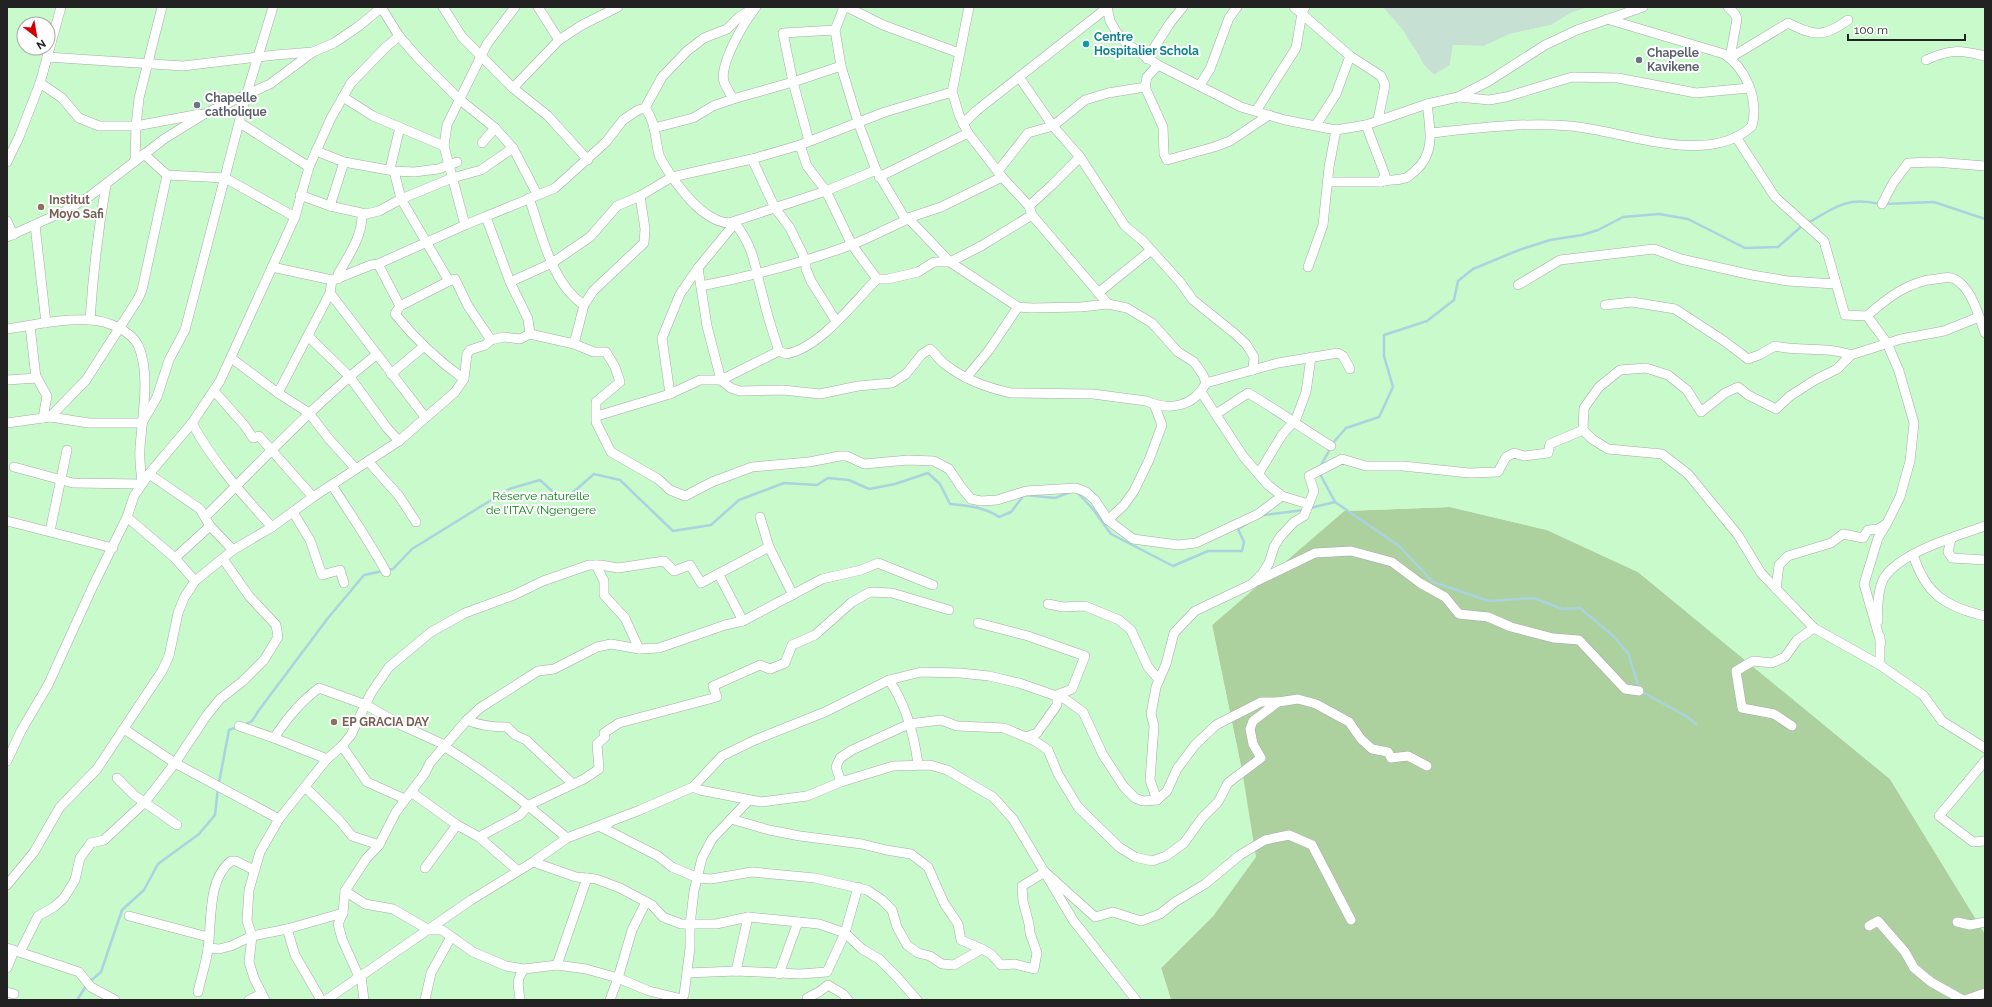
<svg xmlns="http://www.w3.org/2000/svg" width="1992" height="1007" viewBox="0 0 1992 1007" font-family="Raleway,sans-serif">
<style>
.forest{fill:#add19e}
.wetland{fill:#c6e0d4}
.park{fill:#c8facc;fill-rule:evenodd}
.lines{fill:none;stroke-linecap:round;stroke-linejoin:round}
.stream{stroke:#aad3df;stroke-width:2.5}
.minor-casing{stroke:#a9a9a9;stroke-width:10}
.minor{stroke:#fff;stroke-width:9}
.culture-dot{fill:#0f9aa8;stroke:#fff;stroke-width:1.5}
.worship-dot{fill:#6b7280;stroke:#fff;stroke-width:1.5}
.education-dot{fill:#8d6e63;stroke:#fff;stroke-width:1.5}
.labels{text-anchor:middle;stroke-width:4;stroke-linejoin:round;paint-order:stroke}
.culture-label{font-size:12px;font-weight:bold;fill:#0d838f;stroke:#fff;text-anchor:start}
.worship-label{font-size:12px;font-weight:bold;fill:#5b616d;stroke:#fff;text-anchor:start}
.education-label{font-size:12px;font-weight:bold;fill:#785e54;stroke:#fff;text-anchor:start}
.park-label{font-size:12px;fill:#0c8416;stroke:#fff}
</style>
<rect width="100%" height="100%" fill="#f2efe9"/>
<polygon class="forest" points="1450,507 1547,530 1638,572 1890,779 1985,934 1985,1000 1171,1000 1161,968 1214,915 1243,776 1212,625 1344,511"/>
<polygon class="wetland" points="1383,7 1588,7 1571,13 1551,25 1510,34 1484,46 1453,45 1450,65 1434,75 1424,65 1415,49"/>
<path class="park" d="M7,7H1383L1403,30L1424,65L1434,75L1450,65L1453,45L1484,46L1510,34L1551,25L1571,13L1588,7H1985V934L1890,779L1638,572L1547,530L1450,507L1344,511L1212,625L1243,776L1256,857L1214,915L1161,968L1171,1000H7ZM24,24H48V48H24Z"/>
<g class="lines">
<g class="stream">
<polyline points="1884,204 1934,202 1985,219"/>
<path d="M1808,223C1833,208 1848,196 1879,204"/>
<polyline points="1332,444 1346,428 1379,417 1393,387 1384,356 1384,335 1427,321 1454,300 1458,281 1473,269 1519,250 1550,240 1582,235 1598,230 1623,217 1659,214 1688,219 1745,248 1778,247 1803,225"/>
<polyline points="1320,467 1330,449"/>
<polyline points="1320,474 1335,502 1399,546 1433,582 1489,601 1534,598 1562,609 1580,608 1612,635 1628,653 1639,688"/>
<polyline points="1076,491 1092,508 1111,534 1173,566 1208,551 1242,551 1244,542 1238,529 1248,523"/>
<polyline points="1310,508 1335,502"/>
<polyline points="1263,515 1304,510"/>
<path d="M388,570L393,569L412,549L509,489L540,480L563,501L594,474L620,480L673,531L711,525L739,500L784,483L817,485L828,478L849,480L869,489L895,484L928,473L940,484L950,504C967,506 985,507 999,517L1011,512L1024,495L1055,498L1070,492"/>
<polyline points="1642,692 1686,716 1696,724"/>
<polyline points="244,725 252,721 259,710 328,618 364,575 383,571"/>
<polyline points="219,783 229,730 237,727"/>
<polyline points="77,1000 88,983 101,972 122,910 144,890 158,864 199,834 215,815 218,788"/>
</g>
<g class="minor-casing">
<g id="minor">
<polyline points="381,7 399,36 418,58 459,99 495,128 513,148 537,194"/>
<polyline points="443,7 462,37 513,88 548,116 588,160"/>
<polyline points="538,7 559,40"/>
<polyline points="844,7 835,30 841,66 858,122 876,170 906,220 908,218 950,262 1018,307 1032,308 1081,307 1108,304"/>
<polyline points="847,7 883,25 959,53"/>
<polyline points="1107,7 1110,21 1117,33 1126,43 1158,65 1241,107 1285,120 1336,130 1366,125 1427,104 1458,97 1489,81 1545,45 1577,30 1643,7"/>
<polyline points="1294,7 1350,56 1381,76 1385,85 1378,120"/>
<polyline points="1728,7 1735,14 1737,19 1730,58"/>
<polyline points="47,57 183,66 275,55 313,52"/>
<path d="M1730,58L1788,23C1814,36 1823,38 1848,20"/>
<polyline points="1147,59 1170,23 1183,7"/>
<path d="M1926,60C1950,49 1960,50 1985,56"/>
<polyline points="1019,77 1053,126 1080,157 1125,226 1143,241 1180,282 1193,300 1234,333 1246,344 1254,357 1253,370"/>
<polyline points="40,83 62,98 79,118 99,126 136,126 200,114"/>
<polyline points="1200,85 1210,69 1229,18 1237,7"/>
<polyline points="1145,87 1163,127 1164,154 1167,160 1214,147 1230,141 1269,115"/>
<polyline points="513,88 559,40 582,25 618,7"/>
<polyline points="343,97 373,116 444,146"/>
<polyline points="1459,97 1489,100 1506,97 1572,77 1618,78 1696,93 1749,88"/>
<path d="M733,99C730,93 726,87 724,82C719,65 743,24 754,10"/>
<path d="M645,108C656,122 655,139 659,155C661,160 665,166 668,171C682,192 707,226 735,223C756,251 754,266 763,297C767,315 773,333 779,351L786,354C820,348 853,303 877,279H888L918,272L934,262H950L981,246L1032,215"/>
<polyline points="1256,111 1296,48 1302,13 1305,7"/>
<polyline points="240,123 309,167"/>
<polyline points="963,124 976,111 1108,7"/>
<polyline points="1316,125 1336,94 1350,56"/>
<polyline points="654,128 693,118 713,106 733,99 793,82 841,66"/>
<path d="M1431,133C1477,128 1524,122 1570,126C1622,130 1708,168 1752,126C1759,100 1746,68 1724,54L1607,19"/>
<polyline points="1736,137 1775,197 1824,241 1845,315 1867,316 1887,343 1899,371 1914,423 1910,461 1900,497 1887,523 1878,538 1864,584 1881,643"/>
<polyline points="809,141 793,82 783,33 835,30"/>
<polyline points="482,143 495,128"/>
<polyline points="800,145 807,166 826,191 852,245 877,279"/>
<polyline points="316,151 344,162 394,171 414,172 438,169 457,162"/>
<polyline points="144,154 167,175 225,178 295,217"/>
<polyline points="752,159 775,208 790,228 806,261 806,269 811,281 836,321"/>
<polyline points="135,161 136,126 139,98 162,7"/>
<polyline points="7,162 19,137 40,83 61,7"/>
<polyline points="390,169 400,127"/>
<polyline points="394,171 401,199 449,281 455,279 468,306 491,340"/>
<polyline points="998,171 1028,133 1053,126 1085,100 1108,93 1145,87 1147,77 1158,65"/>
<polyline points="879,177 968,133"/>
<polyline points="1328,182 1381,182 1385,175 1366,125"/>
<path d="M1381,182C1389,179 1396,181 1405,178C1409,177 1412,173 1415,171C1436,153 1430,129 1427,104"/>
<polyline points="300,195 330,206 366,214 379,211 401,199 452,178 481,170 513,148"/>
<path d="M529,198C542,234 551,283 584,305"/>
<polyline points="1882,204 1893,183 1908,163 1935,162 1985,166"/>
<polyline points="330,206 344,162"/>
<polyline points="1029,206 1052,185 1080,157"/>
<polyline points="486,217 510,282 528,319 530,334"/>
<polyline points="908,218 941,207 1002,177"/>
<polyline points="7,221 13,235"/>
<polyline points="729,223 826,191 876,170"/>
<polyline points="35,225 46,323"/>
<polyline points="465,225 444,146 447,125 487,44 515,7"/>
<polyline points="7,237 65,211 90,196 164,139 206,113 270,84 313,52 334,43 359,26 382,7"/>
<path d="M378,264L400,306L395,314C416,340 437,360 464,379"/>
<polyline points="272,267 332,280 336,279 371,265 378,264 465,225 555,188 606,142 623,120 638,110 645,108 662,77 687,51 704,38 727,29 739,17 756,7"/>
<polyline points="1308,267 1323,225 1329,167 1336,130"/>
<path d="M698,268L707,326L721,380L731,388L740,391L783,390L820,394L858,386L892,383L906,374L922,354L930,349C936,354 940,361 946,365C964,379 988,388 1011,393L1093,394L1146,401C1169,411 1194,407 1206,383L1203,375L1194,362L1178,352L1152,323L1127,308L1108,304L1032,215L1029,206L1002,177L968,133L959,115L955,101L952,92L969,7"/>
<path d="M338,279V274C348,257 363,235 362,214"/>
<polyline points="332,280 330,293 425,417"/>
<polyline points="510,282 552,263 590,237 617,206 640,196 672,177 752,159 800,145 885,112 952,92"/>
<polyline points="1518,285 1560,260 1654,249 1681,259 1752,275 1788,281 1835,284"/>
<path d="M701,286C752,276 802,263 851,245C870,238 888,228 906,220"/>
<polyline points="1098,293 1150,251"/>
<path d="M1605,305L1632,302L1675,309L1724,341L1748,359L1759,355L1775,346C1800,352 1827,346 1851,355"/>
<polyline points="400,306 449,281"/>
<path d="M1867,316C1887,298 1909,281 1936,279C1945,278 1951,275 1959,282C1973,293 1979,317 1985,333"/>
<path d="M90,320C93,275 98,230 106,185"/>
<polyline points="30,326 36,378"/>
<path d="M7,329C34,325 64,318 91,320C107,321 130,330 138,345C151,373 142,418 140,448C139,459 141,472 142,484"/>
<polyline points="309,337 349,376 387,428 399,441"/>
<polyline points="574,344 584,305 593,291 644,243 645,229 640,196"/>
<polyline points="231,358 278,393 309,413 329,439 356,469"/>
<polyline points="391,374 423,347"/>
<polyline points="966,378 989,350 1018,307"/>
<polyline points="7,380 37,378 47,396 43,418"/>
<polyline points="1206,383 1278,363 1338,353 1343,356 1350,369"/>
<polyline points="215,392 245,426 253,438 259,436 313,497"/>
<polyline points="1201,392 1243,456 1268,485 1282,496 1308,504"/>
<polyline points="278,393 330,293"/>
<polyline points="670,394 662,338 680,294 698,268 735,223"/>
<path d="M1216,414L1248,393C1276,409 1303,429 1331,446"/>
<polyline points="597,416 670,394 700,380 721,380 779,351"/>
<polyline points="50,417 86,380 138,299 142,290 167,175"/>
<polyline points="7,423 50,417 89,423 142,423 157,397 169,360 185,330 246,96 273,7"/>
<path d="M192,423C213,462 242,494 272,527"/>
<polyline points="1583,430 1584,408 1599,387 1620,370 1646,368 1668,375 1687,390 1701,412 1725,393 1738,387 1748,395 1776,409 1790,396 1815,380 1837,369 1851,355 1901,339 1944,331 1979,317"/>
<polyline points="368,461 399,496 416,522"/>
<polyline points="14,467 73,483 142,484"/>
<polyline points="1259,473 1282,435 1296,419 1306,392 1311,357"/>
<polyline points="149,474 200,509 210,526 233,550"/>
<path d="M332,485C350,514 370,542 386,572"/>
<polyline points="293,512 310,540 322,575 340,570 344,583"/>
<polyline points="127,517 175,558 195,581"/>
<path d="M205,517C261,462 314,404 376,355"/>
<polyline points="760,517 769,547 793,595"/>
<polyline points="1108,520 1124,505 1134,491 1149,460 1162,425 1154,404"/>
<polyline points="7,521 113,548"/>
<polyline points="50,531 67,450"/>
<polyline points="1951,539 1948,552 1952,558 1985,560"/>
<path d="M1913,554C1925,594 1946,607 1985,616"/>
<polyline points="175,558 210,526"/>
<polyline points="596,565 604,581 604,595 625,618 639,649"/>
<polyline points="719,575 743,621"/>
<polyline points="1257,581 1315,553 1351,551 1392,562 1420,583 1445,597 1459,614 1488,617 1511,627 1553,638 1579,640 1625,689 1639,691"/>
<polyline points="1776,589 1779,565 1788,556 1831,543 1843,534 1863,538 1868,530 1878,529 1886,524"/>
<polyline points="1048,604 1063,607 1085,606 1119,620 1131,630 1148,667 1159,680"/>
<path d="M1878,621C1877,610 1878,588 1884,578C1901,552 1956,536 1985,526"/>
<polyline points="978,623 1028,636 1085,656 1072,689 1057,695 1057,705 1037,733 1026,737"/>
<polyline points="1880,637 1880,665"/>
<path d="M889,680C906,705 914,734 918,764"/>
<path d="M467,720C480,726 492,727 507,727L515,735L526,740L573,784"/>
<polyline points="239,726 274,738"/>
<polyline points="1792,726 1774,714 1742,708 1736,671 1753,661 1772,663 1785,657 1797,640 1814,628"/>
<polyline points="124,729 175,763 279,819"/>
<polyline points="342,746 367,782 405,799"/>
<path d="M327,759L274,738C287,718 300,702 319,688L366,705L403,726L445,745L448,749C491,775 529,806 567,838"/>
<polyline points="7,761 21,731 48,685 93,586 127,517 134,496 149,474 192,423 220,381 295,217 309,167 331,118 351,83 386,47 399,36"/>
<polyline points="1985,761 1939,816 1973,842 1985,841"/>
<polyline points="117,778 134,795 177,825"/>
<polyline points="841,782 893,766 930,765 947,770 993,797 1013,819 1073,920 1136,1000"/>
<polyline points="305,787 340,821 352,836 379,845"/>
<polyline points="693,787 722,756 755,740 825,712 889,680 921,672 960,673 989,676 1019,683 1065,699 1083,712 1103,755 1124,787 1135,798 1143,801 1157,800 1150,780 1154,726 1151,714 1156,687 1166,664 1174,633 1195,611 1252,584 1262,574 1269,563 1274,547 1280,537 1294,522 1304,516 1314,491 1309,476 1342,459 1366,466 1403,466 1469,473 1498,472 1506,457 1514,453 1524,456 1548,453 1550,444 1583,430 1592,439 1608,449 1662,454 1688,474 1738,535 1761,573 1814,628 1880,665 1923,695 1942,721 1985,748"/>
<polyline points="411,792 457,825 479,837 517,870"/>
<polyline points="1157,800 1167,791 1177,769 1195,745 1216,725 1261,702 1278,702"/>
<polyline points="731,819 769,830 800,836 862,844 886,850 911,854 928,867 944,903 958,924 961,940 982,949"/>
<polyline points="609,823 603,828 658,856 672,867 698,878 711,879 752,872 815,878 867,890 882,900 892,910 897,927 907,945 918,953 930,956 942,964 954,965 982,949 991,954 1001,965 1015,964 1034,969 1037,953 1030,933 1029,924 1023,901 1022,886 1045,872 1095,917 1113,912 1141,921 1160,914 1175,902 1205,884 1240,855 1265,840 1289,835 1312,845 1351,920"/>
<polyline points="479,837 520,815 529,805 584,779 599,769 597,744 605,737 604,733 619,723 717,697 713,686 760,665 770,669 785,663 792,645 815,635 852,602 870,592 892,593 949,610"/>
<polyline points="533,862 576,877 596,879 620,888 652,905 663,917 681,924 716,924 748,917 819,924 845,933 862,949 879,959 897,977 917,1000"/>
<polyline points="425,868 457,825"/>
<polyline points="7,885 34,852 60,807 97,769 162,671 169,656 178,613 184,598 195,581 233,550 272,527 313,497 399,441 455,392 464,379 467,354 470,350 485,345 491,340 504,337 520,339 530,334 574,344 594,352 606,352 615,367 620,382 596,402 596,422 611,452 658,479 670,490 685,496 712,482 752,467 809,462 840,456 847,456 864,464 908,460 934,461 949,469 961,487 971,499 981,501 997,500 1026,491 1076,488 1086,492 1095,500 1108,520 1133,539 1178,545 1196,543 1258,514 1282,496"/>
<polyline points="345,891 365,904 393,909 429,930 442,930 473,952 506,966 524,969 557,965 586,969 618,978 649,991 682,999 684,995 690,948 690,925 694,891 702,858 712,839 749,800"/>
<polyline points="129,916 208,937"/>
<polyline points="1957,922 1970,925 1985,922"/>
<polyline points="1869,926 1878,921 1905,952 1914,968 1931,982 1963,1000"/>
<polyline points="287,929 295,955 321,1000"/>
<polyline points="7,948 79,972 91,987 115,1000"/>
<polyline points="208,948 219,949 231,946 252,936 287,929 343,913"/>
<polyline points="20,952 38,916 54,907 64,898 75,880 80,858 91,843 104,840 145,802 175,763 207,715 220,699 243,681 264,660 278,637 276,625 249,596 223,559"/>
<polyline points="557,965 587,878"/>
<polyline points="7,968 14,951"/>
<polyline points="736,971 748,917"/>
<polyline points="687,973 736,971 800,974 827,972 845,933 858,887"/>
<polyline points="779,974 798,922"/>
<polyline points="361,976 364,1000"/>
<polyline points="359,977 342,939 338,924 343,913 345,891 366,859 379,845 396,812 425,773 430,763 467,720 480,708 538,671 554,669 597,647 611,644 639,649 659,648 725,625 743,621 822,579 861,570 878,563 933,585"/>
<polyline points="7,992 14,994"/>
<path d="M198,992C201,978 206,963 208,949C212,923 207,879 231,861H236L254,870"/>
<polyline points="249,1000 261,994"/>
<polyline points="265,1000 254,978 249,962 252,936 247,921 249,890 260,852 279,819 327,759 342,746 351,735 371,693 389,667 431,632 465,613 514,595 543,581 589,565 601,565 618,568 664,561 674,571 690,565 701,583 769,547"/>
<polyline points="326,1000 471,900 533,862 567,838 640,810 693,787 700,790 761,802 807,796 841,782 836,767 840,758 852,750 909,724 941,720 957,726 1004,728 1035,741 1048,750 1058,774 1078,807 1119,847 1135,857 1152,861 1166,856 1184,843 1202,818 1218,802 1228,783 1261,758 1253,744 1250,729 1253,721 1278,702 1298,699 1316,704 1349,722 1361,739 1372,749 1388,752 1391,758 1408,756 1427,766"/>
<polyline points="425,1000 431,973 451,937"/>
<path d="M520,1000C519,987 515,981 524,969"/>
<polyline points="610,1000 618,978 632,930 646,902"/>
<polyline points="807,1000 807,998 819,992 828,985 843,994 848,1000"/>
<polyline points="1965,1000 1985,993"/>
</g>
</g>
<use href="#minor" class="minor"/>
</g>
<circle class="culture-dot" cx="1086" cy="44" r="4"/>
<g class="worship-dot">
<circle cx="1639" cy="60" r="4"/>
<circle cx="197" cy="105" r="4"/>
</g>
<g class="education-dot">
<circle cx="41" cy="207" r="4"/>
<circle cx="334" cy="722" r="4"/>
</g>
<g class="labels">
<g class="culture-label">
<text x="1094" y="41">Centre<tspan x="1094" dy="14">Hospitalier Schola</tspan></text>
</g>
<g class="worship-label">
<text x="1647" y="57">Chapelle<tspan x="1647" dy="14">Kavikene</tspan></text>
<text x="205" y="102">Chapelle<tspan x="205" dy="14">catholique</tspan></text>
</g>
<g class="education-label">
<text x="49" y="204">Institut<tspan x="49" dy="14">Moyo Safi</tspan></text>
<text x="342" y="726">EP GRACIA DAY</text>
</g>
<g class="park-label">
<text x="541" y="500">Réserve naturelle<tspan x="541" dy="14">de l'ITAV (Ngengere</tspan></text>
</g>
</g>
<rect width="1992" height="1007" fill="none" stroke="#222222" stroke-width="16"/>
<g transform="translate(36 36) rotate(149)"><circle r="19" fill="#ffffff" stroke="#a7a7a7"/>
<path d="M0-3L7 15L0 10L-7 15Z" fill="#d40000"/>
<text y="-6" font-size="11" font-weight="bold" text-anchor="middle" fill="#222222">N</text>
</g>
<path d="M1848 34v6h117v-6" fill="none" stroke="#222222" stroke-width="2"/>
<text x="1854" y="34" font-size="12" fill="#222222" stroke="#ffffff" stroke-width="3" paint-order="stroke">100 m</text>
</svg>
